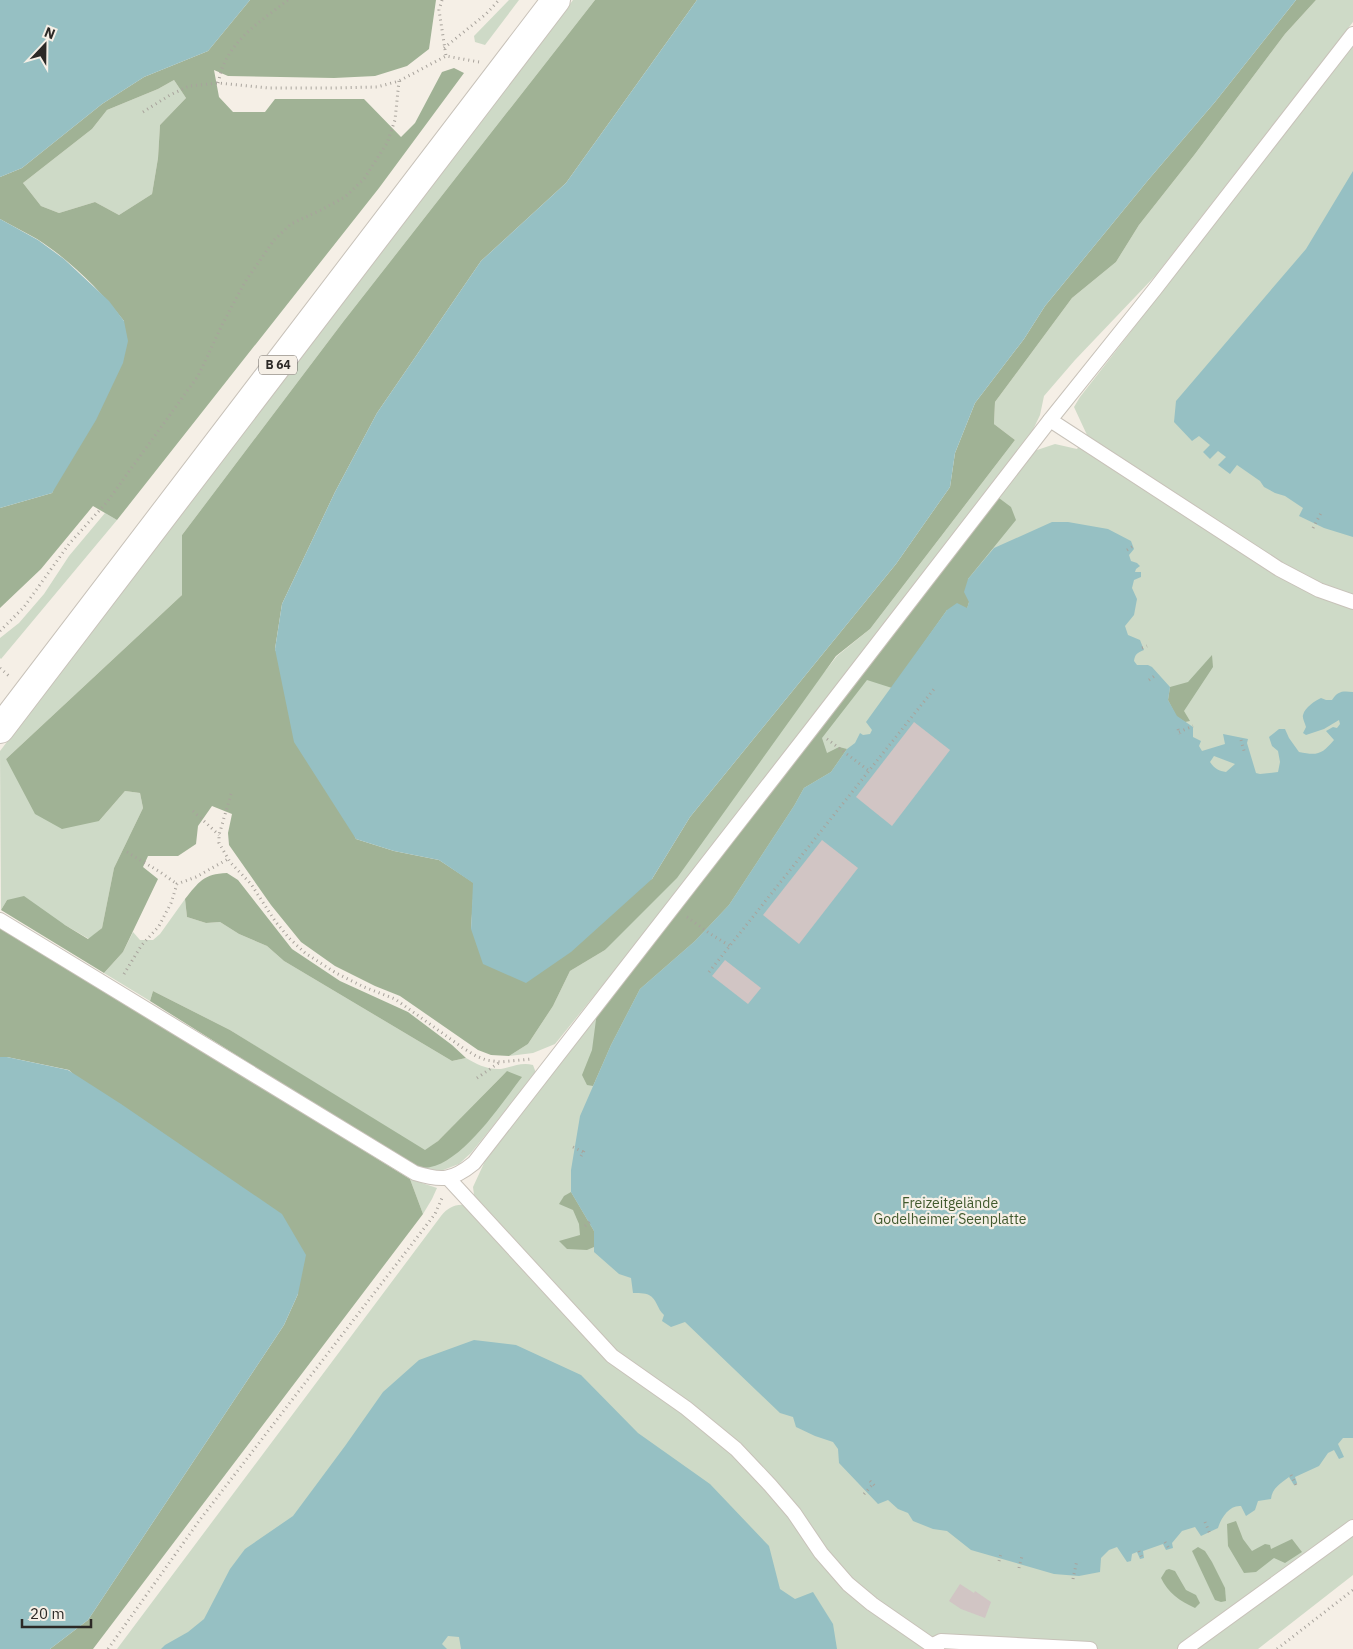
<svg xmlns="http://www.w3.org/2000/svg" width="1353" height="1649" viewBox="0 0 1353 1649" font-family="'IBM Plex Sans',sans-serif">
<style>
.green{fill:#cedac7}
.forest{fill:#a0b295;fill-rule:evenodd}
.water{fill:#96c0c3;fill-rule:evenodd}
.building{fill:#d1c5c4}
.lines{fill:none;stroke-linecap:round;stroke-linejoin:round}
.lane-casing{stroke:#c8c2b9;stroke-width:16}
.primary-casing{stroke:#c8c2b9;stroke-width:30}
.path{stroke:#a8a39c;stroke-width:3;stroke-dasharray:1 4;stroke-linecap:butt}
.lane{stroke:#fff;stroke-width:14}
.primary{stroke:#fff;stroke-width:28}
.labels{text-anchor:middle;stroke-width:4.5;stroke-linejoin:round;paint-order:stroke}
.shield{fill:#f5efe6;stroke:#686460;stroke-width:1}
.shield-label{font-size:12px;font-weight:bold;fill:#2c2926}
.park-label{font-size:14px;fill:#40592d;stroke:#f5efe6}
</style>
<rect width="100%" height="100%" fill="#f5efe6"/>
<g class="green">
<polygon points="509,0 519,0 485,45 475,42 474,36"/>
<polygon points="573,0 595,0 343,322 182,535 182,595 6,759 99,821 125,791 140,793 143,808 114,868 102,928 89,939 65,925 7,900 1,910 0,751"/>
<polygon points="1316,0 1353,0 1353,22 1156,275 1075,360 1044,396 1040,415 1032,432 645,933 555,1044 533,1053 509,1056 528,1044 553,1006 570,971 605,950 837,656 870,629 1015,440 994,424 995,402 1072,298 1116,262 1139,225 1195,154 1285,34"/>
<path d="M1353,46V1575L1258,1649H117L441,1216C448,1208 454,1204 465,1205L474,1195L473,1187L485,1161L622,980L814,737L1034,451L1055,444L1077,449L1087,435L1074,407L1080,397Z"/>
<polygon points="174,80 186,98 160,125 158,158 152,194 119,215 95,202 59,213 41,206 23,183 92,129 107,110 158,89"/>
<polygon points="105,513 117,520 1,659 0,658 0,638 19,623 44,594 69,556"/>
<path d="M185,899L187,917L206,923L220,922L239,934L267,946L284,961L452,1061L466,1058C476,1064 488,1070 501,1069C512,1067 521,1062 533,1065L536,1073L471,1153L459,1164L438,1172L422,1169L507,1071L438,1141L425,1151L230,1030L153,991L150,1001L104,973L123,952L133,932L140,940H153L160,934Z"/>
<polygon points="410,1179 437,1188 432,1199 423,1214"/>
</g>
<g class="forest">
<path d="M250,0H436L429,49L407,66L375,76L334,78L228,76L214,70L219,97L233,112H265L275,99H364L401,137L415,123L442,72L454,68L464,73L379,188L117,520L93,506L41,569L0,608V508L52,493L124,321C100,290 70,260 37,239C25,232 12,226 0,219V177L22,168L102,104L144,77L208,51ZM174,80L186,98L160,125L158,158L152,194L119,215L95,202L59,213L41,206L23,183L92,129L107,110L158,89Z"/>
<polygon points="595,0 697,0 566,183 481,261 377,413 335,492 282,604 275,649 356,839 394,851 439,860 474,883 471,929 652,879 690,817 896,564 950,487 955,453 975,403 1024,339 1045,306 1149,179 1215,102 1296,0 1316,0 1285,34 1195,154 1139,225 1116,262 1072,298 995,402 994,424 1015,440 870,629 836,656 677,878 605,950 570,971 553,1006 528,1044 509,1056 491,1055 478,1050 400,996 375,986 335,966 301,942 271,905 229,845 228,833 232,814 212,806 198,826 196,844 178,856 148,856 143,867 158,879 123,952 104,973 1,910 7,900 24,896 65,925 88,939 102,928 114,868 143,808 140,793 125,791 99,821 62,829 35,814 6,759 182,595 182,535 343,322"/>
<polygon points="999,498 1011,507 1016,520 968,579 969,602 967,609 947,610 892,688 867,680 822,738 827,753 839,747 847,749 831,772 804,788 794,806 729,905 695,941 640,989 611,1045 593,1086 587,1085 582,1075 592,1050 597,1012 814,737"/>
<polygon points="1212,655 1213,667 1184,711 1190,721 1185,722 1176,716 1168,700 1170,687 1188,682"/>
<path d="M227,873L238,880L292,949L340,981L408,1012L452,1045L466,1058L452,1061L284,961L267,946L239,934L220,922L206,923L187,917L185,899C199,882 203,874 227,873Z"/>
<polygon points="0,926 410,1179 423,1214 93,1649 50,1649 88,1620 284,1325 298,1294 69,1070 7,1057 0,1057"/>
<path d="M153,991L230,1030L425,1150L438,1141L507,1071L522,1077C501,1104 460,1167 424,1168C417,1169 407,1161 400,1158L150,1001Z"/>
<polygon points="571,1192 594,1231 594,1247 587,1250 567,1249 559,1241 580,1235 579,1224 573,1210 559,1204 564,1196"/>
<polygon points="1236,1521 1243,1539 1252,1551 1265,1544 1270,1545 1271,1549 1292,1539 1302,1552 1285,1563 1274,1558 1256,1572 1244,1573 1228,1546 1227,1524"/>
<polygon points="1198,1547 1205,1551 1212,1562 1225,1588 1226,1601 1221,1602 1215,1600 1192,1551"/>
<path d="M1169,1569L1175,1571L1186,1590L1196,1595L1200,1603L1195,1608C1180,1601 1168,1593 1161,1578L1166,1570Z"/>
</g>
<g class="water">
<polygon points="0,0 250,0 208,51 144,77 102,104 22,168 0,177"/>
<polygon points="697,0 1296,0 1215,102 1149,179 1045,306 1024,339 975,403 955,453 950,487 896,564 690,817 652,879 571,952 526,983 483,964 471,929 473,883 439,860 394,851 356,839 294,742 275,649 282,604 335,492 377,413 481,261 566,183"/>
<polygon points="1353,171 1353,537 1324,528 1299,516 1303,508 1285,496 1275,493 1264,487 1260,481 1237,465 1230,474 1218,465 1226,457 1218,451 1210,459 1203,452 1210,445 1199,436 1192,441 1174,422 1176,401 1306,249"/>
<polygon points="0,219 38,240 64,259 109,301 124,321 128,341 123,363 96,420 52,493 0,508"/>
<path d="M1052,522H1068L1108,529L1131,541L1134,549L1129,555L1131,561L1137,563L1140,566L1136,569L1135,572H1141V577L1134,580L1132,588L1137,599L1134,615L1125,626L1128,635L1140,640L1144,650C1137,653 1135,654 1134,661L1137,665H1148L1152,667L1170,687L1168,700L1177,716L1193,727V737L1201,741L1199,746L1202,751L1225,744L1223,734L1248,739L1247,743L1256,773L1260,774L1278,772L1280,762L1278,751L1272,746L1269,737L1279,729H1285L1289,738L1299,752C1318,756 1322,754 1334,740L1326,731L1333,727L1337,728L1340,724L1339,720L1324,729L1306,735L1303,733L1306,727C1305,723 1302,718 1303,715C1305,707 1315,701 1321,698L1326,700H1332C1338,691 1342,691 1353,692V1438H1343L1338,1444L1344,1457L1339,1459L1334,1450L1328,1453L1319,1466L1295,1477L1297,1483L1294,1485L1289,1477C1281,1483 1272,1488 1271,1499L1258,1501L1255,1510L1246,1516L1241,1506C1229,1505 1221,1518 1218,1528L1201,1536L1195,1527L1182,1531L1172,1543L1173,1548L1166,1550L1163,1544L1143,1551L1144,1558L1140,1559L1137,1552L1132,1554L1131,1561L1127,1562L1117,1547L1109,1550L1101,1558L1100,1572L1079,1576L1054,1574L971,1550L947,1531L933,1529L913,1521L908,1513L898,1509L888,1500L878,1504L839,1463L838,1449L833,1442L815,1436L796,1427L793,1417L780,1413L685,1322L671,1327L662,1321L664,1315C657,1309 657,1299 649,1295C645,1293 637,1293 633,1293L631,1278L619,1274L594,1252V1231L571,1192V1170L580,1116L611,1045L640,989L695,941L729,905L794,806L804,788L831,772L847,749L855,743L860,733L863,735L870,734L872,730L866,722L947,610L957,603L967,608L969,602L964,592L968,579L994,548ZM1214,756L1235,764L1226,772C1219,771 1215,769 1210,762Z"/>
<polygon points="0,1057 7,1057 68,1070 121,1104 282,1214 306,1255 298,1294 284,1325 88,1620 50,1649 0,1649"/>
<polygon points="474,1340 516,1345 581,1375 638,1433 710,1484 769,1546 780,1589 795,1599 813,1592 833,1624 837,1649 461,1649 459,1637 448,1636 442,1644 447,1649 161,1649 165,1645 188,1632 204,1619 230,1569 245,1549 293,1516 345,1446 383,1392 419,1360"/>
</g>
<g class="building">
<polygon points="914,722 950,750 892,826 856,797"/>
<polygon points="822,840 858,868 799,944 763,915"/>
<polygon points="725,960 761,988 748,1004 712,976"/>
<polygon points="960,1584 974,1593 975,1591 991,1602 985,1618 961,1609 949,1601"/>
</g>
<g class="lines">
<g class="lane-casing">
<g id="lane">
<polyline points="1050,420 1279,569 1319,590 1353,602"/>
<path d="M0,920L415,1173C441,1181 452,1181 474,1163L813,727L1050,420L1155,289L1353,34"/>
<polyline points="448,1178 612,1356 686,1408 736,1449 770,1485 794,1513 821,1553 848,1584 872,1604 937,1649"/>
<polyline points="933,1645 941,1641 1090,1649"/>
<polyline points="1185,1649 1353,1527"/>
</g>
</g>
<g class="primary-casing">
<polyline id="primary" points="0,729 556,0"/>
</g>
<g class="path">
<polyline points="442,0 439,10 446,56"/>
<polyline points="444,48 486,14 499,0"/>
<path d="M218,83C220,76 221,70 224,64C236,36 265,18 288,0"/>
<polyline points="143,112 170,95 189,86 218,83 269,88 333,88 377,87 399,81 446,56 479,62"/>
<polyline points="1313,528 1321,513"/>
<polyline points="1127,550 1135,545"/>
<polyline points="0,631 24,607 69,544 107,502 198,376 223,323 245,282 274,240 291,224 321,210 345,197 364,179 387,143 395,120 399,81"/>
<polyline points="1142,648 1147,646"/>
<polyline points="0,668 9,676"/>
<polyline points="1149,680 1157,674"/>
<polyline points="1178,729 1180,734"/>
<polyline points="1179,732 1193,726"/>
<polyline points="827,739 868,770"/>
<polyline points="1241,740 1245,754"/>
<polyline points="231,794 219,835 219,843 230,862 251,884 275,921 289,938 305,953 336,973 364,987 395,999 463,1048 476,1056 486,1060 500,1062 531,1059"/>
<polyline points="193,811 219,835"/>
<polyline points="127,852 160,872 177,884"/>
<polyline points="687,917 709,933 730,946"/>
<polyline points="709,972 934,689"/>
<polyline points="124,974 141,946 159,926 171,903 177,884 196,877 228,859"/>
<polyline points="477,1078 500,1062"/>
<polyline points="573,1147 583,1152"/>
<polyline points="581,1156 585,1149"/>
<polyline points="585,1226 591,1221"/>
<polyline points="1291,1475 1296,1485"/>
<polyline points="870,1481 877,1488"/>
<polyline points="864,1494 873,1484"/>
<polyline points="1205,1522 1210,1534"/>
<polyline points="1165,1542 1170,1550"/>
<polyline points="1139,1551 1143,1560"/>
<polyline points="999,1561 1001,1554"/>
<polyline points="1019,1568 1022,1556"/>
<polyline points="1073,1579 1077,1560"/>
<polyline points="108,1649 199,1521 435,1214 442,1198"/>
<polyline points="1277,1649 1353,1590"/>
</g>
<use href="#lane" class="lane"/>
<use href="#primary" class="primary"/>
</g>
<g class="labels">
<rect class="shield" x="259" y="355.5" width="38" height="19" rx="4"/>
<g class="shield-label">
<text x="278" y="369">B 64</text>
</g>
<g class="park-label">
<text x="950" y="1208">Freizeitgelände<tspan x="950" dy="16">Godelheimer Seenplatte</tspan></text>
</g>
</g>
<g transform="translate(45 45) rotate(22)" stroke="#f5efe6" stroke-width="4" paint-order="stroke">
<path d="M0-4L9 19L0 12L-9 19Z" fill="#2c2926"/>
<text y="-8" font-size="14" font-weight="bold" text-anchor="middle" fill="#2c2926">N</text>
</g>
<path d="M22 1619v8h69v-8" fill="none" stroke="#2c2926" stroke-width="2.5"/>
<text x="30" y="1619" font-size="15" fill="#2c2926" stroke="#f5efe6" stroke-width="4" paint-order="stroke">20 m</text>
</svg>
